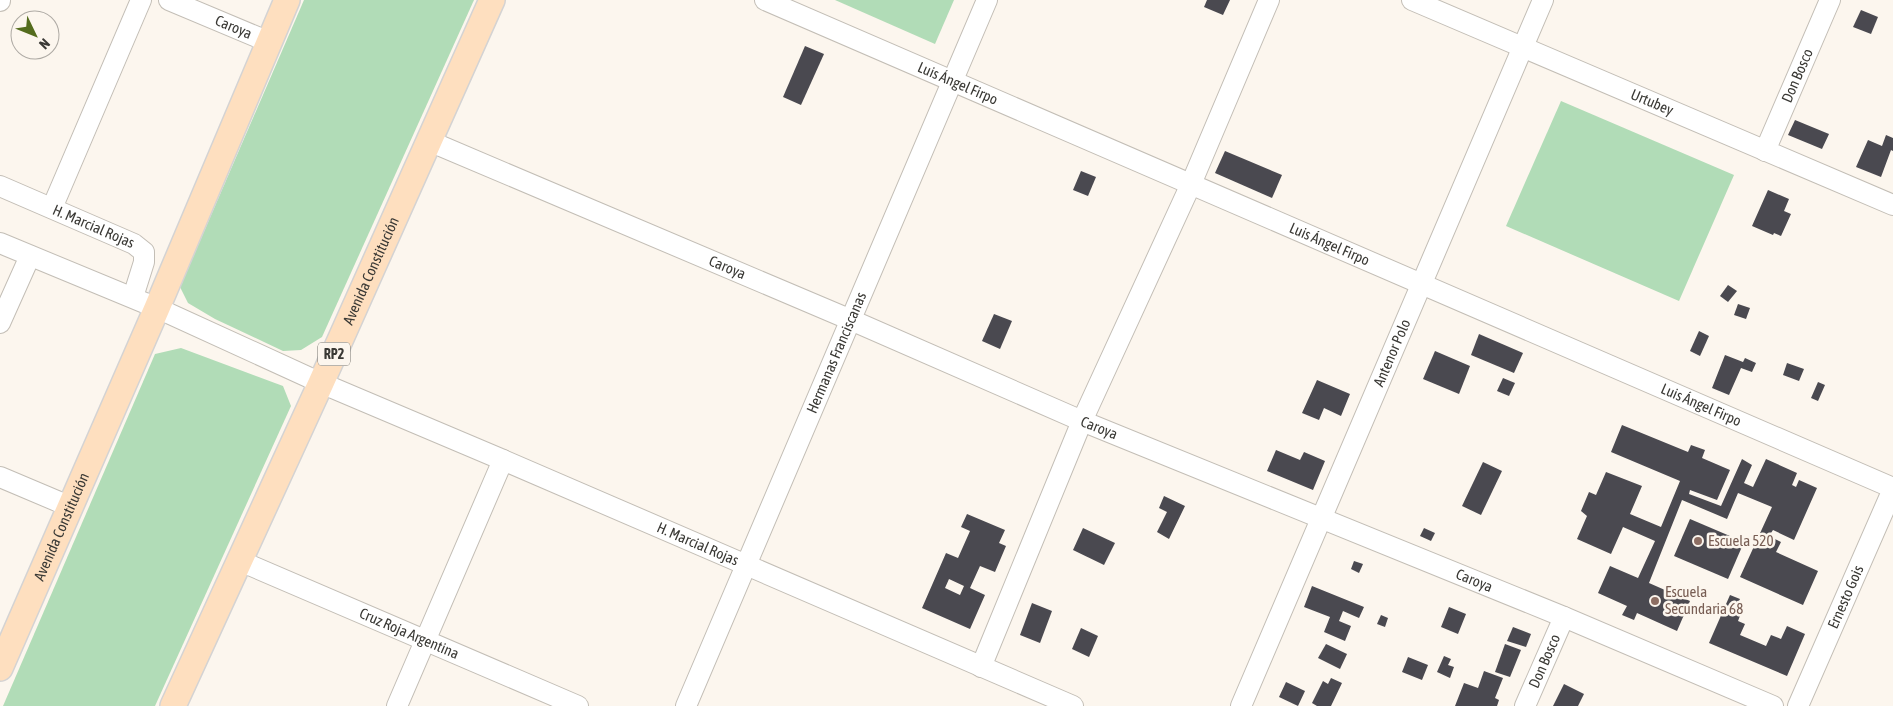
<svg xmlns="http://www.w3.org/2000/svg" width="1893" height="706" viewBox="0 0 1893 706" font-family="'Asap Condensed',sans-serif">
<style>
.green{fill:#b1dcb7}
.building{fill:#4a4950;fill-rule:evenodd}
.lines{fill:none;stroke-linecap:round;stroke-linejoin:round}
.minor-casing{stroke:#c3beb6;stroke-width:22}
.major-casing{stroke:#d4d3d3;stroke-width:28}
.minor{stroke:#fff;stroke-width:20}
.major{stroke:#fedfbf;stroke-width:25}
.education-dot{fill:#8d6e63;stroke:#fcf6ee;stroke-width:2}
.labels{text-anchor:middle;stroke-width:5;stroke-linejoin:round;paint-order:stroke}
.shield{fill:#fcf6ee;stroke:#74726c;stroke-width:1}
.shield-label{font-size:14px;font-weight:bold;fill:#3a3935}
.street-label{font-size:15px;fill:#3a3935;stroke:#fcf6ee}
.education-label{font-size:15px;fill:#785e54;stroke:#fcf6ee;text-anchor:start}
</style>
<rect width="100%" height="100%" fill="#fcf6ee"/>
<g class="green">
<polygon points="304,0 474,0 322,337 301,350 283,351 215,319 188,303 180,287"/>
<polygon points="835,0 954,0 935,44"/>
<polygon points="1561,101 1734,175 1679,301 1506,226"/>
<polygon points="181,348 283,386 291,406 155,706 3,706 155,354"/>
</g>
<g class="building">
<polygon points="1207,0 1230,0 1223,15 1204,7"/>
<polygon points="1861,10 1878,17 1871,34 1853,27"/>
<polygon points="805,46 824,54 801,105 783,97"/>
<polygon points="1795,120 1829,134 1822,149 1788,135"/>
<polygon points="1886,135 1893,138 1893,151 1891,150 1881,177 1856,167 1868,140 1882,146"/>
<polygon points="1225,151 1282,175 1272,198 1215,173"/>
<polygon points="1081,171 1096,177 1088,196 1073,190"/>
<polygon points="1768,190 1789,199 1784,211 1791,214 1781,236 1774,233 1773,235 1752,226"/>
<polygon points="1728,285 1737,291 1728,302 1720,296"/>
<polygon points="1738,304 1750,308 1746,319 1734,315"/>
<polygon points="994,314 1012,321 1000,349 982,341"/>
<polygon points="1699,331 1709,336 1700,356 1690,351"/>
<polygon points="1479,334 1523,353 1514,373 1471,355"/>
<polygon points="1435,351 1470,366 1459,394 1423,379"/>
<polygon points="1725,355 1743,362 1745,358 1756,363 1752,372 1741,368 1729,395 1712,388"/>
<polygon points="1787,363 1804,369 1799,381 1783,375"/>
<polygon points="1503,378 1515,383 1509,396 1497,391"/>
<polygon points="1317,380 1350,394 1341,416 1324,408 1319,420 1302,413"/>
<polygon points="1818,382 1825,385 1818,401 1811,398"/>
<polygon points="1622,425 1688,452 1691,445 1705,450 1702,458 1730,470 1717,500 1690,490 1689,494 1721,506 1742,459 1752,465 1744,483 1753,487 1766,459 1797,473 1792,485 1796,487 1799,480 1817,488 1794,540 1773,530 1769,536 1781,542 1776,552 1818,571 1803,605 1740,577 1772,507 1738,493 1727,519 1682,500 1649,583 1690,601 1677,631 1637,613 1634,620 1622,615 1627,606 1598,593 1610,566 1638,578 1655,541 1623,527 1611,554 1577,539 1587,516 1581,511 1589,492 1596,495 1606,472 1642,486 1630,514 1661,527 1680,481 1611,452"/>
<polygon points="1276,450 1300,460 1304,452 1325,461 1313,490 1267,471"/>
<polygon points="1483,462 1502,471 1481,515 1462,506"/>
<polygon points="1164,496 1185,506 1169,539 1157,532 1167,512 1159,508"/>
<path d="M967,514L1005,530L999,543L1006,546L995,572L980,566L970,588L985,595L970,629L922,608L946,553L958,558L970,531L961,527ZM949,579L964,586L960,595L945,588Z"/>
<polygon points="1690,519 1744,542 1728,579 1674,556"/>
<polygon points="1083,528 1115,543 1104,565 1073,550"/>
<polygon points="1424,528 1435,533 1431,541 1420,536"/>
<polygon points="1354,561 1363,564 1359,573 1351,569"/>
<polygon points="1312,586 1364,607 1359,618 1343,611 1339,621 1351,626 1345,641 1324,632 1330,617 1304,607"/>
<polygon points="1730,595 1740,599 1737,605 1743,608 1738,621 1745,624 1740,635 1766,646 1771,635 1781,639 1787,626 1805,634 1787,676 1709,643"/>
<polygon points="1032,603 1052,611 1040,643 1020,635"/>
<polygon points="1449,607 1466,614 1458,634 1441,627"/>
<polygon points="1381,615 1388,618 1385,627 1377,624"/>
<polygon points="1513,627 1531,634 1526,647 1507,641"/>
<polygon points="1081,628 1098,636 1089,657 1072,649"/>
<polygon points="1326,644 1347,654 1340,669 1318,658"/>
<polygon points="1505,644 1521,650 1510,677 1495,672"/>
<polygon points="1444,656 1451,659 1448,665 1454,667 1450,678 1437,672"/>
<polygon points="1408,657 1428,665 1422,680 1402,672"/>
<polygon points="1484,671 1503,678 1495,698 1499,700 1497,706 1455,706 1464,683 1478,688"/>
<polygon points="1331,678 1342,683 1331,706 1317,706 1312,703 1323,681 1328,684"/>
<polygon points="1286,682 1305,691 1298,706 1279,697"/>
<polygon points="1564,684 1584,694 1578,706 1553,706"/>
</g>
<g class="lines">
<g class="minor-casing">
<g id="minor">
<path id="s1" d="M169,0L269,42"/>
<path id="s2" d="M765,0L1893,488"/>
<path id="s3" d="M1412,0L1893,205"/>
<polyline points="0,1 0,0"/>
<path id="s4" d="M429,141L851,320L1082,421L1564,617L1773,706"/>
<path id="s5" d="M1765,151L1830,0"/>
<path id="s6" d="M0,186L134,244L144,252V262L133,297"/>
<polyline points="52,208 141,0"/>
<path id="s7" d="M0,243L157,308L321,383L503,460L1073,706"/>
<polyline points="0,323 30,256"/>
<polyline points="0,477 71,507"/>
<path id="s8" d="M240,561L578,706"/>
<polyline points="981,667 1082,421 1191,184 1269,0"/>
<polyline points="397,706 503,460"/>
<path id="s9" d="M686,706L987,0"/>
<path id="s10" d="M1241,706L1543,0"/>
<path id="s11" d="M1525,706L1564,617"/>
<path id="s12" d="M1798,706L1893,489"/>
</g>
</g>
<g class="major-casing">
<g id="major">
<path id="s13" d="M0,668L157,308L287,0"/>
<path id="s14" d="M173,706L321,383L492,0"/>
</g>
</g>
<use href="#minor" class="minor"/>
<use href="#major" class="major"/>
</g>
<g class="education-dot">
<circle cx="1698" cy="541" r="5"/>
<circle cx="1655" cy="601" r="5"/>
</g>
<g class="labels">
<rect class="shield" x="318" y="342.5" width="32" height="23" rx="4"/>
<g class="shield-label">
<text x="334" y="359">RP2</text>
</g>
<g class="street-label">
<text dy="5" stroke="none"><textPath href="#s1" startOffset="70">Caroya</textPath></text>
<text dy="5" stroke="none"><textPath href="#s5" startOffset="82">Don Bosco</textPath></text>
<text dy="5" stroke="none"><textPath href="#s2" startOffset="210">Luis Ángel Firpo</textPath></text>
<text dy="5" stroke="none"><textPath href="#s3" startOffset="261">Urtubey</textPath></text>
<text dy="5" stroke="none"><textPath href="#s6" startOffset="102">H. Marcial Rojas</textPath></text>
<text dy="5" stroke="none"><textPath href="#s2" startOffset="615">Luis Ángel Firpo</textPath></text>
<text dy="5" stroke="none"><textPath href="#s4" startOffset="324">Caroya</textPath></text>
<text dy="5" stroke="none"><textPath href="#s14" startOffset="478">Avenida Constitución</textPath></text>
<text dy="5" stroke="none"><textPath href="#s9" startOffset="384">Hermanas Franciscanas</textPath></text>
<text dy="5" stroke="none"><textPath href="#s10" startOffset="384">Antenor Polo</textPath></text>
<text dy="5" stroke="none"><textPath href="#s2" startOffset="1020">Luis Ángel Firpo</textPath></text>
<text dy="5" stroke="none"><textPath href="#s4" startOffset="729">Caroya</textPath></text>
<text dy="5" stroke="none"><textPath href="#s13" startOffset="154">Avenida Constitución</textPath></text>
<text dy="5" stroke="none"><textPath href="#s7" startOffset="760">H. Marcial Rojas</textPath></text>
<text dy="5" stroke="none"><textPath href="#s4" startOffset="1134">Caroya</textPath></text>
<text dy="5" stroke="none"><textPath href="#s12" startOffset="119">Ernesto Gois</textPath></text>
<text dy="5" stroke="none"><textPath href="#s8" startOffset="184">Cruz Roja Argentina</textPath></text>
<text dy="5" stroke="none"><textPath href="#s11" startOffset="49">Don Bosco</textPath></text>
</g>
<g class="education-label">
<text x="1708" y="546">Escuela 520</text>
<text x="1665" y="597">Escuela<tspan x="1665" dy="17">Secundaria 68</tspan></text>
</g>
</g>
<g transform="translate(35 35) rotate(133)"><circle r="24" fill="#fcf6ee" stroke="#aeaaa4"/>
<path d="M0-4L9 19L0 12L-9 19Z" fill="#546c1d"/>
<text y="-8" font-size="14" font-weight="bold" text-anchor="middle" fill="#3a3935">N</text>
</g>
</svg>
